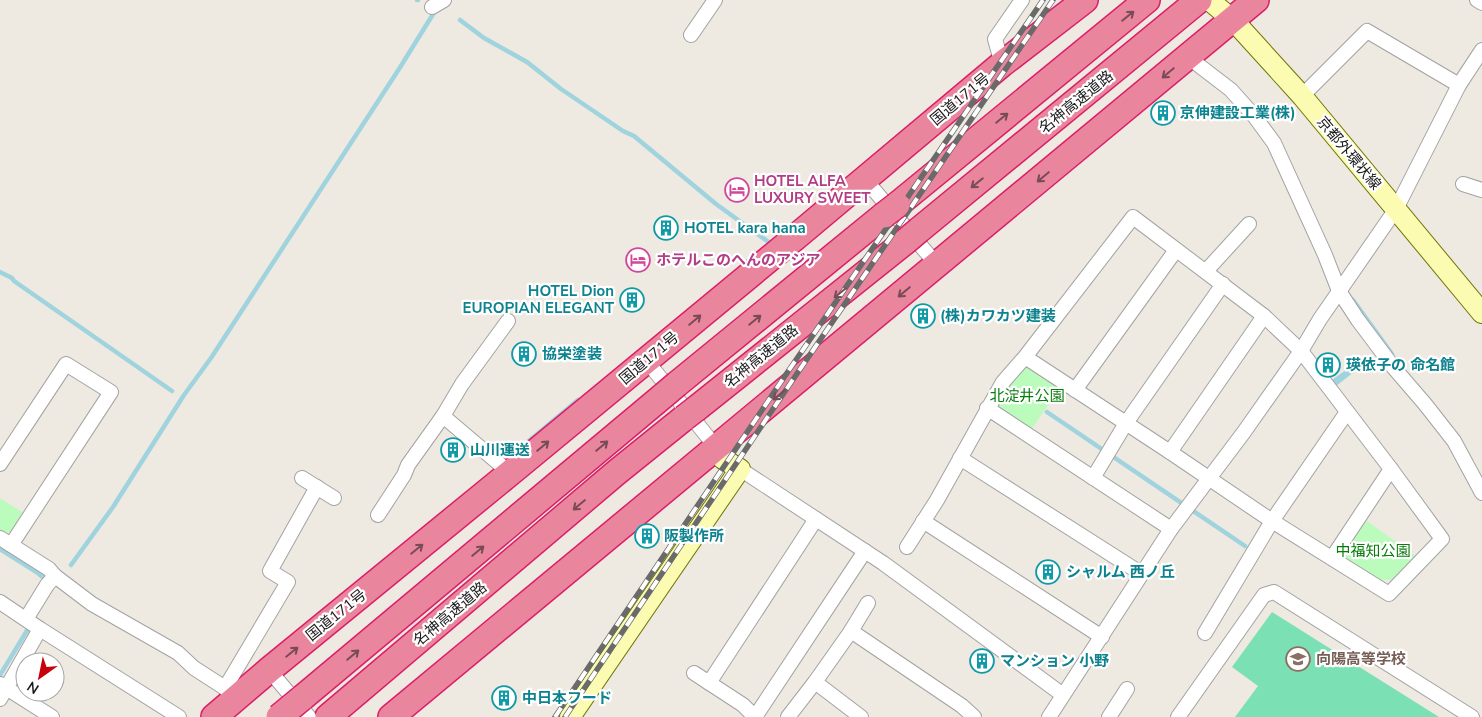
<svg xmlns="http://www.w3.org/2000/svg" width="1482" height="717" viewBox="0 0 1482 717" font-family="'Nunito Sans','Noto Sans JP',sans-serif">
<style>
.park{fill:#bbfbbc}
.pitch{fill:#7be0b4}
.water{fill:#9fd3dd}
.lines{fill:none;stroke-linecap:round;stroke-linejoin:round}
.stream{stroke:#9fd3dd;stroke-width:4.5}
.street-casing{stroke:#a3a3a3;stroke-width:16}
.secondary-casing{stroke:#6e7501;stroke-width:22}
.highway-casing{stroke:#dc1e69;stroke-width:28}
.street{stroke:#fff;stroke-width:14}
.secondary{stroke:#fbfbb1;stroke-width:20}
.highway{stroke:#e9859d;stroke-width:25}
.rail-casing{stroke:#6a6a6a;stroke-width:5.5}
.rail{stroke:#fff;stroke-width:4;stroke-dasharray:11;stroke-linecap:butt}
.highway-bridge-casing{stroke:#dc1e69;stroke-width:28;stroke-linecap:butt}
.highway-bridge{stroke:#e9859d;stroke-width:25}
.oneway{stroke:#784b56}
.labels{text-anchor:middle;stroke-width:4.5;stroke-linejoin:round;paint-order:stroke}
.street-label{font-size:15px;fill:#1c1c1c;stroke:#fff}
.culture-label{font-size:15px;font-weight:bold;fill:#0d838f;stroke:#fff;text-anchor:start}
.hotel-label{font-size:15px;font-weight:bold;fill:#b23c85;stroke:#fff;text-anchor:start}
.park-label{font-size:15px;fill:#087c0b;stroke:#fff}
.education-label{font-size:15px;font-weight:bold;fill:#785e54;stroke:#fff;text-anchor:start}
</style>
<rect width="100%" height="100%" fill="#eee9e1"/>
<g class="park">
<polygon points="1029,367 1060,388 1031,430 993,406 1019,368"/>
<polygon points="0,498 25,514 14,531 3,533 0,530"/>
<polygon points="1364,519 1417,557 1394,580 1380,580 1347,560 1344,549"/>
</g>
<polygon class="pitch" points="1272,612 1439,717 1235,717 1258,686 1232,667"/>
<polygon class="water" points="1354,364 1358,369 1336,386 1332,380"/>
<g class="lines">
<g class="stream">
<polyline points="417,0 418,0"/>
<polyline points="460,20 484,38 527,62 561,89 623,131 634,136 716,204 770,243 768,245"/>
<polyline points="0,272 12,278 14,281 172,391"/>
<polyline points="1353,300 1392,354"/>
<polyline points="1047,412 1245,546"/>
<polyline points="512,455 578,400"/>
<polyline points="0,549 38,573 48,582"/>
<polyline points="71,565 113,507 184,395 211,358 399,69 435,11"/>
<polyline points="0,675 31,624"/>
</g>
<g class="street-casing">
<g id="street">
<polyline points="1477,0 1482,3"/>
<polyline points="432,7 444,0"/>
<polyline points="691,35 715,0"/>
<polyline points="1188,57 1231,90 1255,117 1274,143 1325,255 1339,291 1358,320 1394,368 1425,404 1454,441 1482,493"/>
<polyline points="1002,64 995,39 1022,0"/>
<polyline points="1302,96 1367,31 1459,85"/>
<polyline points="864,178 937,265"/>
<polyline points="1463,184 1482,190"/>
<polyline points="1206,271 1249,224"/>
<polyline points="646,360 711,441 715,449"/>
<polyline points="1075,390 1176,250"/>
<polyline points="987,408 1171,529"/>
<polyline points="443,416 510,473"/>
<polyline points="1170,452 1264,316"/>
<polyline points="960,458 1142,574"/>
<polyline points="0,464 66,364 111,392 11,545"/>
<polyline points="740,469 883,563 1063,695"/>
<polyline points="302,478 334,498"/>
<polyline points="1093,478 1126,423 1223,284"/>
<polyline points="378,515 404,475 408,465 443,416 462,384 508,321"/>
<polyline points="923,521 1102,637"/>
<polyline points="0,538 49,569 55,576 92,604 178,653 194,668 225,688 234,700"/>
<polyline points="907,547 937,500 1003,382 1025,357 1133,217 1264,316 1301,351 1391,469 1442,539 1389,594 1272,521 1170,452 1025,357"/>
<polyline points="1332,558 1391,469"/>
<polyline points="0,602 40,629 179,717"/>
<polyline points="26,619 47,585 55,576"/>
<polyline points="851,631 962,706 974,717"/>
<polyline points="1205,633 1272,521 1347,412"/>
<polyline points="269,670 309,717"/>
<polyline points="694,673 743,705 755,717 865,551"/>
<polyline points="815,682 861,717"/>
<polyline points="709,683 816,519"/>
<polyline points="0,684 52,717"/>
<polyline points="225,688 288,582 270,571 317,487"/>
<polyline points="0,699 40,629"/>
<polyline points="788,717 815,682 851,631 868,603"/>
<polyline points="1049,717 1171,529 1244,432 1301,351 1320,319 1396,209 1459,85 1482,50"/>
<polyline points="1109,717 1127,689"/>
<polyline points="1178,717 1264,595 1274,592 1472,717"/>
</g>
</g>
<g class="secondary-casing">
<g id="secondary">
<polyline points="1209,0 1233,20 1302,96 1482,313"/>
<polyline points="570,717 740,469 723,459 715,449"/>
</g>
</g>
<g class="highway-casing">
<g id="highway">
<polyline points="897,205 1147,0"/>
<polyline points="919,230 1199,0"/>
<polyline points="677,384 884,215"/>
<polyline points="697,408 906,241"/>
<polyline points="302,698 664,395"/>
<polyline points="214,717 269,670 510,473 797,236 1002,64 1085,0"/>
<polyline points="328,717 617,472 684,418"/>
<polyline points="391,717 1256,0"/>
</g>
</g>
<use href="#street" class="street"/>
<use href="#secondary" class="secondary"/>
<use href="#highway" class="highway"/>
<g class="rail-casing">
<g id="rail">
<polyline points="555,717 787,373 1043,0"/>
<polyline points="565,717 794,378 1053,0"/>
</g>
</g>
<use href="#rail" class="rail"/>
<g class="highway-bridge-casing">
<g id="highway-bridge">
<polyline points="884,215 897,205"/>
<polyline points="906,241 919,230"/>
<polyline points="664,395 677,384"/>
<polyline points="684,418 697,408"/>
<polyline points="279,717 302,698"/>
</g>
</g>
<use href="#highway-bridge" class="highway-bridge"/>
</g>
<defs><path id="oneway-shaft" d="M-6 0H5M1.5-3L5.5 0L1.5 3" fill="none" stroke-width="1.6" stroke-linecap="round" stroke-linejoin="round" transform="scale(1.25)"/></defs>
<g class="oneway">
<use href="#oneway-shaft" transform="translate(1128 16) rotate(-39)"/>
<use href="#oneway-shaft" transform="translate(1168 73) rotate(140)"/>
<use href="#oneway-shaft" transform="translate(1002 118) rotate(-39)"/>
<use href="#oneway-shaft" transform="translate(1043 177) rotate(140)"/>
<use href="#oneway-shaft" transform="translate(977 183) rotate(141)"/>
<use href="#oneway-shaft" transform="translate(904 292) rotate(140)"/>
<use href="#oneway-shaft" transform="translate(840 293) rotate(141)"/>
<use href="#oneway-shaft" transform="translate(695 320) rotate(-40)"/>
<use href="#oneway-shaft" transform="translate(755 320) rotate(-39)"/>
<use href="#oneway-shaft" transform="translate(779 395) rotate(140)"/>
<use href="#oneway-shaft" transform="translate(543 446) rotate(-40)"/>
<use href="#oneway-shaft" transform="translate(602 446) rotate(-40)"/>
<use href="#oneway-shaft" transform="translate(579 505) rotate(140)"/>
<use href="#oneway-shaft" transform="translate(417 549) rotate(-39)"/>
<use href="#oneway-shaft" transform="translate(478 551) rotate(-40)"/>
<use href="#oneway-shaft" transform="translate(292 652) rotate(-39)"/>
<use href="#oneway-shaft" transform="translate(353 655) rotate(-40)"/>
</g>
<defs>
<g id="building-ring" transform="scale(1.25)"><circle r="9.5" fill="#fff" stroke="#0f9aa8" stroke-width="1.5"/><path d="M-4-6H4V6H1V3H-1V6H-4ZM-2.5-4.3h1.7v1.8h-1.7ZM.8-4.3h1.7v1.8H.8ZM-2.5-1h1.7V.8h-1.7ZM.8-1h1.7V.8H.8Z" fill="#0f9aa8"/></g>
<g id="hotel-ring" transform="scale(1.25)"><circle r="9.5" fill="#fff" stroke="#d1479c" stroke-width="1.5"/><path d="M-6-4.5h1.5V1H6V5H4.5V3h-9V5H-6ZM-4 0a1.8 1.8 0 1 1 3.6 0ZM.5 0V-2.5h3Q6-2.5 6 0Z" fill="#d1479c"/></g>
<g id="school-ring" transform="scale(1.25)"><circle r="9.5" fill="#fff" stroke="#8d6e63" stroke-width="1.5"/><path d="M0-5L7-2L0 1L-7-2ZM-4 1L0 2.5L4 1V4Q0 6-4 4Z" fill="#8d6e63"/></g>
</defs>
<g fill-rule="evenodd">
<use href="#building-ring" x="1163" y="113"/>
<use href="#hotel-ring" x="737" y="190"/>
<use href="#building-ring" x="666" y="228"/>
<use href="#hotel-ring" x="638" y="260"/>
<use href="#building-ring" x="632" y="300"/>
<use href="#building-ring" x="923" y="316"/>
<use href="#building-ring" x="524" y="354"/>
<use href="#building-ring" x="1328" y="365"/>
<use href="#building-ring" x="453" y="450"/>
<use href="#building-ring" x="647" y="536"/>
<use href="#building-ring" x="1048" y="572"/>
<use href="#school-ring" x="1298" y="659"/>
<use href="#building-ring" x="982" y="661"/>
<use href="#building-ring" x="504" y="698"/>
</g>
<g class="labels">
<g class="street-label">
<text transform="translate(960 99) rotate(-40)" y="5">国道171号</text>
<text transform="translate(1076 102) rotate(-39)" y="5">名神高速道路</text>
<text transform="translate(1349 153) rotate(50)" y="5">京都外環状線</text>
<text transform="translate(761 356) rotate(-39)" y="5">名神高速道路</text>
<text transform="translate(649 358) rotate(-40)" y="5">国道171号</text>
<text transform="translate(450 614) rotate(-40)" y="5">名神高速道路</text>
<text transform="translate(336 615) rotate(-39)" y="5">国道171号</text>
</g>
<g class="culture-label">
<text x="1180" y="118">京伸建設工業(株)</text>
<text x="684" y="233">HOTEL kara hana</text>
<text x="614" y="296" text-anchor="end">HOTEL Dion<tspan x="614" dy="17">EUROPIAN ELEGANT</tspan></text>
<text x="940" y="321">(株)カワカツ建装</text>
<text x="542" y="359">協栄塗装</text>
<text x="1346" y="370">瑛依子の 命名館</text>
<text x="470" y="455">山川運送</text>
<text x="664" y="541">阪製作所</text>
<text x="1066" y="577">シャルム 西ノ丘</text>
<text x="1000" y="666">マンション 小野</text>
<text x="522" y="703">中日本フード</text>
</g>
<g class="hotel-label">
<text x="754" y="186">HOTEL ALFA<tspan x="754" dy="17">LUXURY SWEET</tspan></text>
<text x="656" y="265">ホテルこのへんのアジア</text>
</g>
<g class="park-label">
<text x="1027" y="401">北淀井公園</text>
<text x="1373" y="556">中福知公園</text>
</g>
<g class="education-label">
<text x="1316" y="664">向陽高等学校</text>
</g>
</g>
<g transform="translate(40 677) rotate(213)"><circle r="24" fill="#ffffff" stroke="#a4a4a4"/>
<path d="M0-4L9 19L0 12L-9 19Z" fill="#c8000b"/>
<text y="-8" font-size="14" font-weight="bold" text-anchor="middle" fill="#1c1c1c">N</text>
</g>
</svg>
